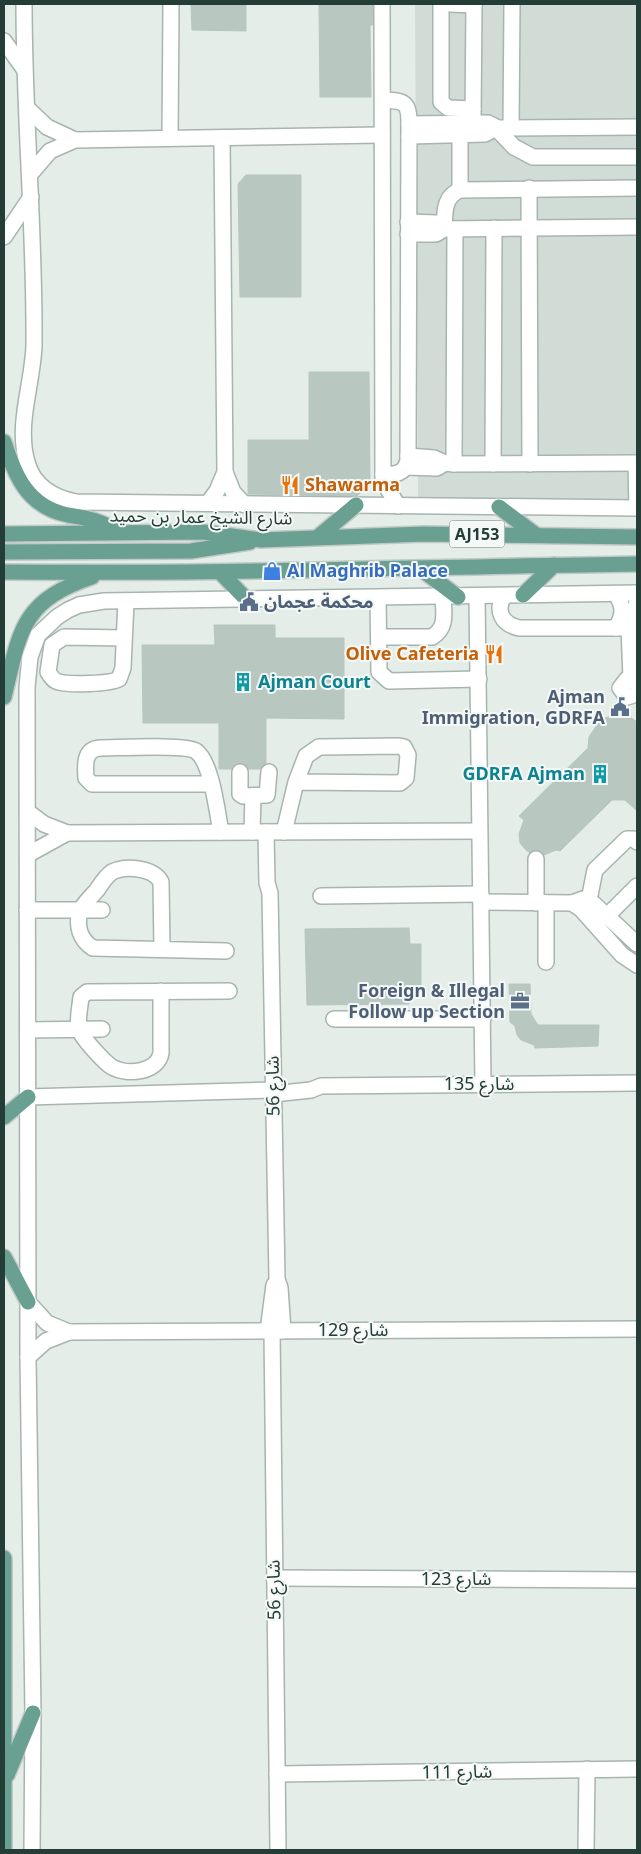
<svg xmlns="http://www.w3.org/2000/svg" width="641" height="1854" viewBox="0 0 641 1854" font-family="'Noto Sans','Noto Sans Arabic',sans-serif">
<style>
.built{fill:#d2dcd7}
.building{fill:#b9c7c1;stroke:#b6c6bf}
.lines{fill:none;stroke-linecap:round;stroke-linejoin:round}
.minor-casing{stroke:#a7b5af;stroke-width:18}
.major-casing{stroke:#c2c9c7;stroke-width:18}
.minor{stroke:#fff;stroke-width:15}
.major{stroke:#6aa091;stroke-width:15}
.labels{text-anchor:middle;stroke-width:4;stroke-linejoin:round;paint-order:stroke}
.shield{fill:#f4f9f7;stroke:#627570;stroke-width:1}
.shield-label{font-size:16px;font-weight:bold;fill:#243d36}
.food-label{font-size:18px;font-weight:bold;fill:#c56008;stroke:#f4f9f7;text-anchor:start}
.street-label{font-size:18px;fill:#243d36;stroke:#f4f9f7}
.shop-label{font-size:18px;font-weight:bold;fill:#366cbe;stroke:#f4f9f7;text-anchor:start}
.service-label{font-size:18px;font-weight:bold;fill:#4e5e75;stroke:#f4f9f7;text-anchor:end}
.culture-label{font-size:18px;font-weight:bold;fill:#0d838f;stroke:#f4f9f7;text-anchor:start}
</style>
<rect width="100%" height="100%" fill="#e4ede8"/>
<polygon class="built" points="415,4 637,4 637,501 418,500"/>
<g class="building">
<polygon points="191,4 246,4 246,31 192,30"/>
<polygon points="319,4 373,4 373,25 370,25 371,97 320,97"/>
<polygon points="246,175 301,175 301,297 240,297 238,184"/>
<polygon points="309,372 369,372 370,484 357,496 248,494 248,440 309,440"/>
<polygon points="214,625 275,625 275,638 344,638 344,719 266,718 266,763 260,769 249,769 240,763 235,764 231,769 219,769 219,723 143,723 142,645 215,645"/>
<polygon points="616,715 630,717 637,722 637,811 625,800 612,800 560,851 556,850 544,855 536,850 530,853 526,850 520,843 519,834 524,820 519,816 588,748 589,737 601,719"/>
<polygon points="409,928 410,944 421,944 421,986 408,986 409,1004 307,1005 305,929"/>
<polygon points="509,984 530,984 531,1014 538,1025 599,1025 598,1046 535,1048 534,1045 521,1040 517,1035 515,1026 510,1022"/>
</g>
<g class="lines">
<g class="minor-casing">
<g id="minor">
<path d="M24,4C24,118 35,231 34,345C33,383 16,424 27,462C33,486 54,498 76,502L637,508"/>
<polyline points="382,4 383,481 398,506"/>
<polyline points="441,4 441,102 448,108 473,109"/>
<polyline points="450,4 474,5"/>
<polyline points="4,41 24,69"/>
<path d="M383,100C404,101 409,101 409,124L408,460C405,474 395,475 383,474"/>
<polyline points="27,108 47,127 75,140"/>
<polyline points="473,118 474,4"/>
<polyline points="409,124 488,123 494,126 514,147 533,157 637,157"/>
<polyline points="511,128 512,4"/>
<polyline points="409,136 485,134 496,128 637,127"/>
<polyline points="170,138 171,4"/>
<polyline points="222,138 225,472 233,492 245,505"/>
<polyline points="31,173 50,151 75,140 382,135"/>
<polyline points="529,188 530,464"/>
<polyline points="460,190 460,124"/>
<polyline points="408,222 436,223 444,229"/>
<path d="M444,229C445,213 443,197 460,190L637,188"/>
<polyline points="408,234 436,234 444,229 637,227"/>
<polyline points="4,237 31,197"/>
<polyline points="408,456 434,458 445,463 454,464 635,463"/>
<polyline points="454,464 455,229"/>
<polyline points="493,464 494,228"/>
<polyline points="636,464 637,508"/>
<polyline points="406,467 437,468 445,463"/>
<polyline points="208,503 217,491 225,472"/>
<path d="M616,594C624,607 624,614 616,628"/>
<polyline points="477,596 483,1084"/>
<path d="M504,596C495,611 502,624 519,628H637"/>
<polyline points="378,598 379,672 389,681 479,679"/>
<polyline points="637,602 634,611 637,626"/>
<polyline points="629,628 631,678"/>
<path d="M379,637H432C447,628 444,614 443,598"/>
<path d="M124,638L64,637L52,645L48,672C51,676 53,681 59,682C69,685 110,684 119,679L123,668L126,601"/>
<polyline points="637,682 627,679 620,688 627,697 637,694"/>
<polyline points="240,772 240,794 243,796 267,795 269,772"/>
<path d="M211,784H92L86,778C85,765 84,749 100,748C117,748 185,744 196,751C212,763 217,812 221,832"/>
<polyline points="28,812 44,824 67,833 479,831"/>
<polyline points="252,832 253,796"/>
<polyline points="266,832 267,883 270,893 277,1279 280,1288 283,1331"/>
<polyline points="284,832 296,782 400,783 406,778 408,755 404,747 399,746 319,747 306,756 296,782"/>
<polyline points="29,854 67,833"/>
<polyline points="321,896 481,894"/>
<polyline points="589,900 595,870 627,839 634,839 637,842"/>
<polyline points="481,902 572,903"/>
<polyline points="536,903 536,859"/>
<polyline points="546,903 546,962"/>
<polyline points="27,910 102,910"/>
<polyline points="607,916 637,886"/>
<polyline points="637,944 594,904 583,899 572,903 581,909 622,955 637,965"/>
<path d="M162,949L161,882C154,868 126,865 112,872C106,876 101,884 97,890C92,896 83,904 80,911C76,926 80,940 93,948L226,951"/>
<path d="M161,991V1053C158,1072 128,1076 112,1067C105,1063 81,1037 79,1029C77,1019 80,1007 81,997L87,992L229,991"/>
<polyline points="334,1019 483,1019"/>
<polyline points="28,1030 102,1029"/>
<polyline points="273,1094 311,1090 321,1086 637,1083"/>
<polyline points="28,1097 273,1090"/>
<polyline points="28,1302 47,1323 69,1332"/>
<polyline points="268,1331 274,1285"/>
<polyline points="272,1331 278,1850"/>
<polyline points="28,1357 46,1341 69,1332 637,1329"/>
<polyline points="274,1578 637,1580"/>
<polyline points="277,1774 637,1769"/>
<polyline points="32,1850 33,1713 28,1357 27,687 30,657 38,635 57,617 68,610 79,605 104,601 637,593"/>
<polyline points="586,1850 587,1769"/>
</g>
</g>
<g class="major-casing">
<g id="major">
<path d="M4,442C15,476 28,507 68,515C87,518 102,521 118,532"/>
<polyline points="499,507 536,535"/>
<polyline points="4,534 203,532 261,540 424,534 637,537"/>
<polyline points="318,537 356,505"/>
<polyline points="4,552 191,551 250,542"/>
<polyline points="421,569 458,597"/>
<path d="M4,572C215,574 426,567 637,564"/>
<polyline points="220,572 247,600"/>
<polyline points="523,595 554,565"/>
<path d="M4,697C20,631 21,601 92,577"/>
<polyline points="4,1117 28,1097"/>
<polyline points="4,1257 28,1302"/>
<polyline points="4,1558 4,1850"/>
<polyline points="7,1775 33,1713"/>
</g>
</g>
<use href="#minor" class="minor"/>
<use href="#major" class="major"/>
</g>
<defs>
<g id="restaurant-bare" transform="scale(1.5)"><path d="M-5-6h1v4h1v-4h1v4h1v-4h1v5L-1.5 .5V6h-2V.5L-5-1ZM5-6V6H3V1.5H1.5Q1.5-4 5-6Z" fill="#e8710a" stroke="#f4f9f7" stroke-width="2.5" paint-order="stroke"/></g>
<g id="shop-bare" transform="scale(1.5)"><path d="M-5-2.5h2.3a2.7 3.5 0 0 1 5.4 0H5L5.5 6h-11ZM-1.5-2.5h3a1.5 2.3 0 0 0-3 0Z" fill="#3f7fe0" stroke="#f4f9f7" stroke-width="2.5" paint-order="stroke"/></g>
<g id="civic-bare" transform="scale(1.5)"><path d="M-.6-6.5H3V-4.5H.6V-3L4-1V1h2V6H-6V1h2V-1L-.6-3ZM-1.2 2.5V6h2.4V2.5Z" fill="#5c6f8a" stroke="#f4f9f7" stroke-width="2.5" paint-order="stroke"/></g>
<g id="building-bare" transform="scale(1.5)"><path d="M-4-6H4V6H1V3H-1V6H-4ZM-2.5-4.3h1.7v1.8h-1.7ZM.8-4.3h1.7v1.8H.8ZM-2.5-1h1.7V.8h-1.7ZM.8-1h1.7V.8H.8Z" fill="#0f9aa8" stroke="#f4f9f7" stroke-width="2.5" paint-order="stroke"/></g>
<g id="office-bare" transform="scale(1.5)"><path d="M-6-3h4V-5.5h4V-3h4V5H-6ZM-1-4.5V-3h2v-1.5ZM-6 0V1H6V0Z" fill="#5c6f8a" stroke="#f4f9f7" stroke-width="2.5" paint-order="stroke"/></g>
</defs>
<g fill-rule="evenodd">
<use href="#restaurant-bare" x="290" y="485"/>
<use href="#shop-bare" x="272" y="571"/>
<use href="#civic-bare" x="249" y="602"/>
<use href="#restaurant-bare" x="494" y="654"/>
<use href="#building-bare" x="243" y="682"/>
<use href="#civic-bare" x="620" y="707"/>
<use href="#building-bare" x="600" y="774"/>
<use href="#office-bare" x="520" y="1001"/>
</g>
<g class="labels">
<rect class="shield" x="449.5" y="520.5" width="55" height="27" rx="4"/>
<g class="shield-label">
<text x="477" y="540">AJ153</text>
</g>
<g class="food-label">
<text x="305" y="491">Shawarma</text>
<text x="479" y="660" text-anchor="end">Olive Cafeteria</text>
</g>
<g class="street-label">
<text transform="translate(201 517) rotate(1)" y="6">شارع الشيخ عمار بن حميد</text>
<text x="479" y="1090">شارع 135</text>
<text transform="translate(273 1086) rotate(-91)" y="6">شارع 56</text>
<text x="353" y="1336">شارع 129</text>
<text x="456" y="1585">شارع 123</text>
<text transform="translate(274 1590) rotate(-91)" y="6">شارع 56</text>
<text transform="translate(457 1772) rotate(-1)" y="6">شارع 111</text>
</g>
<g class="shop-label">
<text x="287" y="577">Al Maghrib Palace</text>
</g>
<g class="service-label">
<text x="264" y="608" text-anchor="start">محكمة عجمان</text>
<text x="605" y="703">Ajman<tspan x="605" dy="21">Immigration, GDRFA</tspan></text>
<text x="505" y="997">Foreign &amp; Illegal<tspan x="505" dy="21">Follow up Section</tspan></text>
</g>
<g class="culture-label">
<text x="258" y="688">Ajman Court</text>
<text x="585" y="780" text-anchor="end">GDRFA Ajman</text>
</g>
</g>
<rect width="641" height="1854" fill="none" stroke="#243d36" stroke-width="10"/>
</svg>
